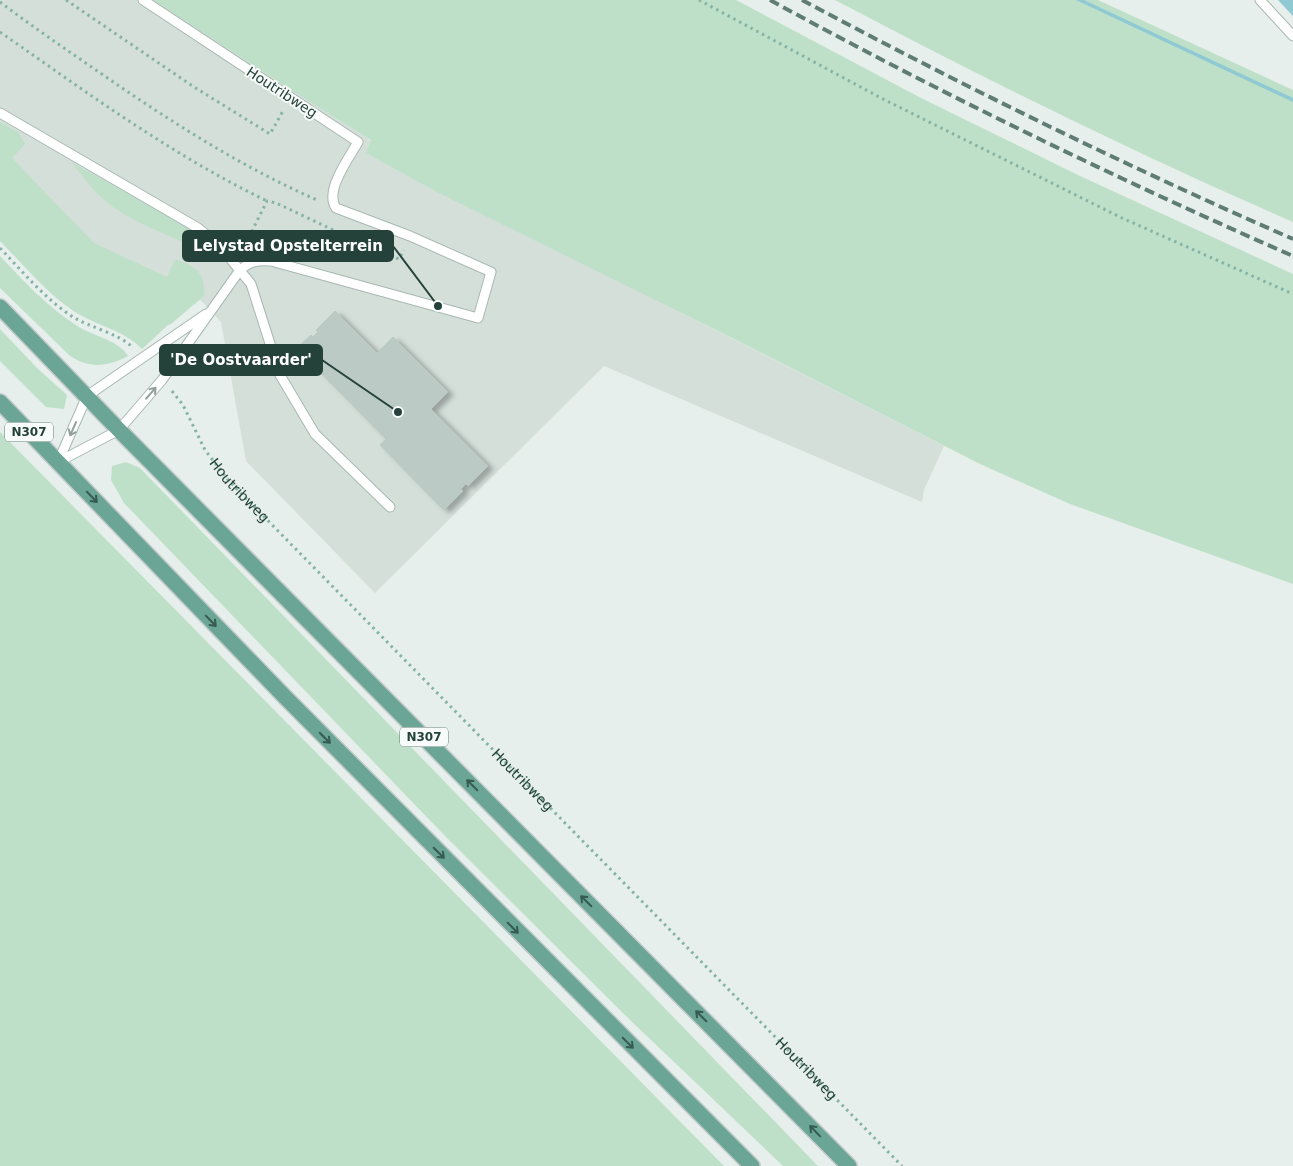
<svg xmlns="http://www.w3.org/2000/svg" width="1293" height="1166" viewBox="0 0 1293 1166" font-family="'DejaVu Sans',sans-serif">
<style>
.built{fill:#d4dfda}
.green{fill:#bfe0c8}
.water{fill:#8ec9d4}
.building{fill:#bbcac4;stroke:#b8c9c2;filter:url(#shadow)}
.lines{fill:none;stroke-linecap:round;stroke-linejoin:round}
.lane-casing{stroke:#a8b8b2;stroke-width:11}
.primary-casing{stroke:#c2cac8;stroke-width:18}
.path{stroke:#86b3a5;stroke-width:3;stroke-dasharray:2.5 4;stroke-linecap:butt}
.lane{stroke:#fff;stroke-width:9}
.primary{stroke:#6aa596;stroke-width:15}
.rail{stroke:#5f7d75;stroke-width:4;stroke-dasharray:10 5;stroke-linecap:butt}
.oneway{stroke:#92a09c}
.oneway2{stroke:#365b51}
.labels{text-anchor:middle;stroke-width:4;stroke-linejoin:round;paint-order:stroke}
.shield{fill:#f7fbf9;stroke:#637a73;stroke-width:1}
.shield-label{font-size:12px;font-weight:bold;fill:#24423a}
.street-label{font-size:14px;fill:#24423a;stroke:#f7fbf9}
.leader{fill:none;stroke:#24423a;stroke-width:2}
.callout-dot{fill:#24423a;stroke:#f7fbf9;stroke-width:2}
.callout{fill:#24423a;stroke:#24423a;stroke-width:2}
.callout-label{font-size:15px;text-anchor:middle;font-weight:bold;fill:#fff}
</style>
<defs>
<filter id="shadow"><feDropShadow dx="5.5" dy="3" stdDeviation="2.5" flood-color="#0004"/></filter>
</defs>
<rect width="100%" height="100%" fill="#e6efeb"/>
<polygon class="built" points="0,0 191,0 371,141 366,153 944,446 924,490 922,502 604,366 375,593 246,461 221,322 192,291 0,208"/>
<g class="green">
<polygon points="153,0 736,0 921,98 1080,176 1293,274 1293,584 1070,504 980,464 732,338 437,192 366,153 371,140 299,95"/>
<path d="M835,0H1098L1293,90V222C1137,154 985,79 835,0Z"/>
<path d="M0,122L18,132L25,144L12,158L94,243L167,277L175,259C196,267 205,271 204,296L171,324L168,325L142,349C124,330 97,326 75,312C46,293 24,265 0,241Z"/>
<path d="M71,162L196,232V237L190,245C167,235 134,222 113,207C96,195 84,178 71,162Z"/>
<path d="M0,256C25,282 48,308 79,327C94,336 120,341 128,356C108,367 88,369 69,355L0,288Z"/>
<polygon points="0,329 37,368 67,395 64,409 46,407 0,361"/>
<polygon points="0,432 724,1166 0,1166"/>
<polygon points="126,462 140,468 818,1166 783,1166 629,1019 446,837 124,503 111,480 112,466"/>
</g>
<g class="water">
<polygon points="1076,0 1084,0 1293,98 1293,102"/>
<polygon points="1278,0 1293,0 1293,16"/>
</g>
<polygon class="building" points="335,311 377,353 393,337 448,392 431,409 488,466 468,486 466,483 461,489 463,491 444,510 380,445 386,439 297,348 311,335 313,337 318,332 316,330"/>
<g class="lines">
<g class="lane-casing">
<g id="lane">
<polyline points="1260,0 1293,36"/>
<polyline points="0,113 198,228 220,246 251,284 280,375 315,434 390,507"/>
<path d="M58,462L119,430L162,380L240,270C251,261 257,260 271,261L478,318L491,272L410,236L336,208C324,191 349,158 358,142L143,0"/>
<polyline points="58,462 87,396 206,314"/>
</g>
</g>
<g class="primary-casing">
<g id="primary">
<polyline points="0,307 119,430 849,1166"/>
<polyline points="0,402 285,697 752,1166"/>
</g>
</g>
<g class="path">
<polyline points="66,0 194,87 270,134 283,111"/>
<polyline points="699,0 881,98 1122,218 1293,294"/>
<path d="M0,2C34,28 70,52 106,77C173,123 242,167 317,200"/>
<path d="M0,32C86,92 172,155 267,201"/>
<path d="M0,248C23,272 45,299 73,317C89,327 119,334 131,346"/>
<polyline points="243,249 267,201 276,203 344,235 399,259 404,250"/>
<path id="s1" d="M172,391L183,405L205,450L229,481L902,1166"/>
</g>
<use href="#lane" class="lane"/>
<use href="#primary" class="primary"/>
<g class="rail">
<path d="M770,0C940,93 1115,178 1293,256"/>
<path d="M802,0C963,86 1126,166 1293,239"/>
</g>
</g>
<defs><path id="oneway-shaft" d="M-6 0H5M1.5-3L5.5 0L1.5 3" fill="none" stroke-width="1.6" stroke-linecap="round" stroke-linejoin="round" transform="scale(1.25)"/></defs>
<g class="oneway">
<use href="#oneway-shaft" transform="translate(151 393) rotate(-49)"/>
<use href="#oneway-shaft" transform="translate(73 429) rotate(114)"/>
</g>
<g class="oneway2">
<use href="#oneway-shaft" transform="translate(92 497) rotate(46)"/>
<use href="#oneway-shaft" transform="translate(211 621) rotate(46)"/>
<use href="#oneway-shaft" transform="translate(325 738) rotate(45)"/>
<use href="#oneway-shaft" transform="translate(472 785) rotate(-135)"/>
<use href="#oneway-shaft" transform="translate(439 853) rotate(45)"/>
<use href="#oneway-shaft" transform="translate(586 901) rotate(-135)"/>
<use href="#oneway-shaft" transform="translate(513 928) rotate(45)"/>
<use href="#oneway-shaft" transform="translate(701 1016) rotate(-135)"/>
<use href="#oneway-shaft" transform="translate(628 1043) rotate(45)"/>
<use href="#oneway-shaft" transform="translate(815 1131) rotate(-134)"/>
</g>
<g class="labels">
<g class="shield">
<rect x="5" y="422.5" width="48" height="19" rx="4"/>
<rect x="400" y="727.5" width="48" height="19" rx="4"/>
</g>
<g class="shield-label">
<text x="29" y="436">N307</text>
<text x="424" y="741">N307</text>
</g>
<g class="street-label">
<text transform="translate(282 92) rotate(33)" y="5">Houtribweg</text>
<text dy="5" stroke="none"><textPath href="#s1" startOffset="121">Houtribweg</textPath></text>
<text dy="5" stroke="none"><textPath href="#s1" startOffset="526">Houtribweg</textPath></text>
<text dy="5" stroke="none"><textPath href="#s1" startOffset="931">Houtribweg</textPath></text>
</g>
</g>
<path class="leader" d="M438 306L393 246M398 412L322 360"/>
<g class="callout-dot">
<circle cx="438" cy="306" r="5"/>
<circle cx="398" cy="412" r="5"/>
</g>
<g class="callout">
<rect x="183" y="231" width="210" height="30" rx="5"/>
<rect x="160" y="345" width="162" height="30" rx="5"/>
</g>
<g class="callout-label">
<text x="288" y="251">Lelystad Opstelterrein</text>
<text x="241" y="365">'De Oostvaarder'</text>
</g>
</svg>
